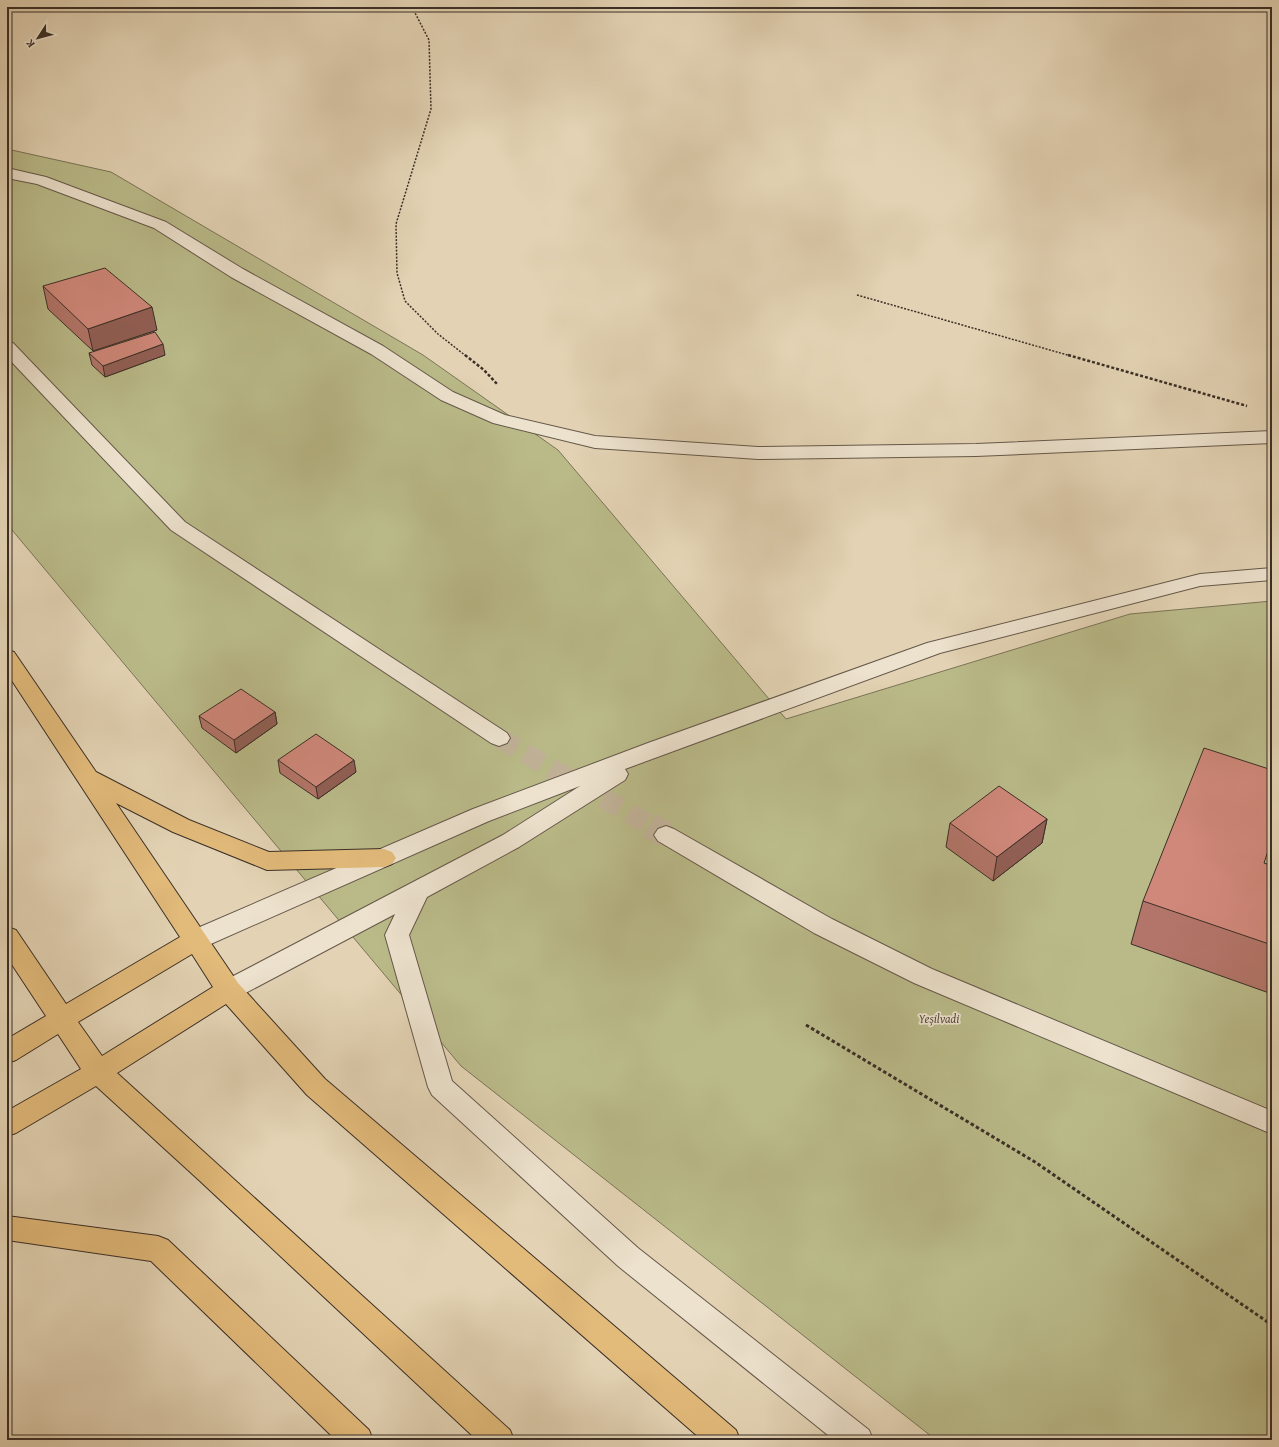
<svg xmlns="http://www.w3.org/2000/svg" width="1279" height="1447" viewBox="0 0 1279 1447" font-family="'Gentium Book Plus',serif">
<style>
.green{fill:#baba89;stroke:#7a7458}
.lines{fill:none;stroke-linecap:round;stroke-linejoin:round}
.minor-tunnel-far1{stroke:#c1b298;stroke-width:20;stroke-dasharray:20 10;stroke-linecap:butt}
.minor-tunnel{stroke:#c1b298;stroke-width:26;stroke-dasharray:26 14;stroke-linecap:butt}
.minor-casing{stroke:#65584a;stroke-width:2}
.major-casing{stroke:#3b2f27;stroke-width:2}
.path-far2{stroke:#3b2f27;stroke-width:1.5;stroke-dasharray:2 1.5;stroke-linecap:butt}
.path-far1{stroke:#3b2f27;stroke-width:2.5;stroke-dasharray:3 2;stroke-linecap:butt}
.path{stroke:#3b2f27;stroke-width:3;stroke-dasharray:3.5 2.5;stroke-linecap:butt}
.minor{fill:#ede2ce;fill-rule:evenodd}
.major{fill:#e2ba7a;fill-rule:evenodd}
.wall{fill:#b37569;stroke:#3b2f27}
.shaded-wall{fill:#925f55;stroke:#3b2f27}
.building{fill:#d0887a;stroke:#3b2f27}
.labels{text-anchor:middle;stroke-width:3.5;stroke-linejoin:round;paint-order:stroke}
.park-label{font-size:12px;font-style:italic;fill:#544b3b;stroke:#ede2ce}
</style>
<rect width="100%" height="100%" fill="#e3d3b4"/>
<filter id="stains"><feTurbulence type="fractalNoise" baseFrequency=".005" numOctaves="4"/><feColorMatrix values="0 0 0 0 .2 0 0 0 0 .09 0 0 0 0 .02 0 0 0 .5 -.17"/></filter>
<radialGradient id="worn" r=".72"><stop offset=".6" stop-color="#630" stop-opacity="0"/><stop offset="1" stop-color="#630" stop-opacity=".3"/></radialGradient>
<polygon class="green" points="7,149 111,172 423,355 558,450 786,719 1130,614 1272,601 1272,1440 936,1440 461,1066 7,524"/>
<g class="lines">
<polyline class="minor-tunnel-far1" points="499,738 651,826"/>
<polyline class="minor-tunnel" points="649,825 666,835"/>
<g class="minor-casing">
<g id="minor">
<polygon points="7,168 46,177 166,222 243,269 383,346 453,392 505,415 595,436 758,447 976,444 1272,431 1272,443 976,456 758,459 595,448 493,423 441,400 371,354 231,277 154,228 37,184 7,178"/>
<polygon points="7,342 13,343 185,522 507,733 510,738 507,743 499,746 491,743 171,530 7,357"/>
<polygon points="1272,568 1272,580 1200,586 940,653 625,769 628,774 625,780 519,847 427,897 409,935 452,1081 638,1248 869,1430 873,1440 834,1440 618,1266 432,1095 428,1087 385,935 395,914 238,997 229,1000 220,997 216,990 220,983 503,835 580,786 489,821 204,947 195,950 186,947 183,940 186,933 473,809 648,743 927,643 1200,574"/>
<polygon points="666,826 674,829 832,919 932,969 1272,1111 1272,1134 914,983 814,933 658,841 654,835 658,829"/>
</g>
</g>
<g class="major-casing">
<g id="major">
<path d="M7,650L14,652L96,772L189,820L269,852L384,849L392,852L396,858L392,864L384,867L267,870L173,832L116,803L238,983L325,1079L736,1430L740,1440H702L307,1095L226,1004L117,1073L510,1430L514,1440H477L200,1181L96,1086L16,1133L7,1136V1111L81,1069L58,1034L16,1060L7,1063V1039L46,1016L7,957V927L16,930L66,1004L180,937L7,673ZM192,954L213,987L102,1056L78,1022Z"/>
<polygon points="7,1216 158,1236 168,1240 369,1430 373,1440 336,1440 151,1261 7,1240"/>
</g>
</g>
<g class="path-far2">
<polyline points="412,7 429,40 431,109 396,224 397,273 405,301 438,334 466,356"/>
<polyline points="857,295 1071,356"/>
</g>
<g class="path-far1">
<polyline points="465,355 484,370 498,385"/>
<polyline points="1068,355 1247,406"/>
</g>
<polyline class="path" points="806,1025 1035,1162 1272,1325"/>
<use href="#minor" class="minor"/>
<use href="#major" class="major"/>
</g>
<g class="wall">
<polygon points="43,286 157,330 93,351 48,309"/>
<polygon points="89,353 165,355 105,377 92,365"/>
<polygon points="275,712 277,724 236,753 202,728 199,716"/>
<polygon points="278,760 356,772 318,799 280,773"/>
<polygon points="1047,819 1042,843 993,881 946,847 950,823"/>
<polygon points="1264,863 1272,866 1272,994 1131,944 1143,901"/>
</g>
<g class="shaded-wall">
<polygon points="152,307 157,330 93,351 88,329"/>
<polygon points="163,344 165,355 105,377 103,366"/>
<polygon points="275,712 277,724 236,753 234,740"/>
<polygon points="354,760 356,772 318,799 316,787"/>
<polygon points="1047,819 1042,843 993,881 997,857"/>
</g>
<g class="building">
<polygon points="105,268 152,307 88,329 43,286"/>
<polygon points="155,332 163,344 103,366 89,353"/>
<polygon points="241,689 275,712 234,740 199,716"/>
<polygon points="316,734 354,760 316,787 278,760"/>
<polygon points="1204,748 1272,770 1272,839 1264,863 1272,866 1272,945 1143,901"/>
<polygon points="999,786 1047,819 997,857 950,823"/>
</g>
<g class="labels">
<g class="park-label">
<text x="939" y="1023">Yeşilvadi</text>
</g>
</g>
<rect width="1279" height="1447" fill="none" stroke="#e3d3b4" stroke-width="24"/>
<rect x="8" y="8" width="1263" height="1431" fill="none" stroke="#3b2f27" stroke-width="2"/>
<rect x="12" y="12" width="1255" height="1423" fill="none" stroke="#3b2f27"/>
<g transform="translate(38 38) rotate(234)" stroke="#ede2ce" stroke-width="3" paint-order="stroke">
<path d="M0-3L7 15L0 10L-7 15Z" fill="#3b2f27"/>
<text y="-6" font-size="11" font-weight="bold" text-anchor="middle" fill="#3b2f27">K</text>
</g>
<rect width="100%" height="100%" filter="url(#stains)"/>
<rect width="100%" height="100%" fill="url(#worn)"/>
</svg>
